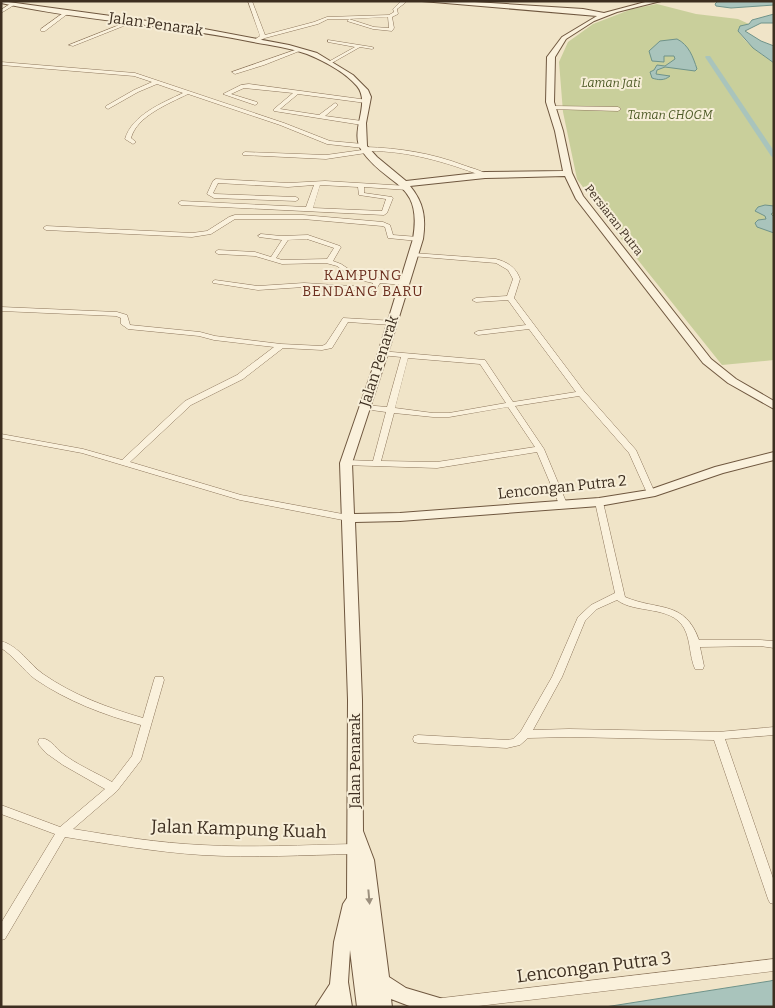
<svg xmlns="http://www.w3.org/2000/svg" width="775" height="1008" viewBox="0 0 775 1008" font-family="Bitter,serif">
<style>
.green{fill:#c9cf9b}
.water{fill:#a9c4bc;stroke:#6f938a}
.lines{fill:none;stroke-linecap:round;stroke-linejoin:round}
.canal{fill:#a9c4bc;fill-rule:evenodd}
.street-casing{stroke:#8d765c;stroke-width:1}
.secondary-casing{stroke:#6f573f;stroke-width:2}
.street{fill:#faf1dc;fill-rule:evenodd}
.secondary{fill:#faf1dc;fill-rule:evenodd}
.oneway{fill:#9c907e}
.labels{text-anchor:middle;stroke-width:4;stroke-linejoin:round;paint-order:stroke}
.far-park-label{font-size:12px;font-style:italic;fill:#4d5a26;stroke:#f7eed8}
.far-street-label{font-size:12px;fill:#3d2e20;stroke:#f7eed8}
.far-neighbourhood-label{font-size:14px;letter-spacing:1px;fill:#6b2e1e;stroke:#f7eed8}
.street-label{font-size:15px;fill:#3d2e20;stroke:#f7eed8}
.near-street-label{font-size:18px;fill:#3d2e20;stroke:#f7eed8}
</style>
<rect width="100%" height="100%" fill="#f0e4c8"/>
<path class="green" d="M657,4L696,14L738,19L749,24L738,31C747,45 761,54 774,63V360L722,365L622,240L577,179L563,112L559,62L568,42L593,24L632,9Z"/>
<g class="water">
<polygon points="718,1 774,1 774,5 731,8 716,6 715,4"/>
<polygon points="774,14 774,23 761,23 745,31 761,41 774,46 774,63 753,48 738,31 740,26 749,24 752,20"/>
<path d="M677,39C689,45 693,57 697,69L695,71L665,67L657,70L656,74L670,76C664,81 658,80 652,78L650,72L654,70L657,65L665,66L675,59L674,56H664V62L652,61L649,51L660,41Z"/>
<polygon points="765,205 774,206 774,212 771,214 774,217 774,233 757,227 755,223 758,220 766,219 765,216 755,211 758,207"/>
<polygon points="774,980 774,1007 605,1007 770,981"/>
</g>
<g class="lines">
<polygon class="canal" points="706,56 710,56 774,151 774,158 771,156 705,57"/>
<g class="street-casing">
<g id="street">
<path d="M248,1H252L265,35L314,22L327,17L389,15L394,12L393,9L401,1H405V3L397,9L398,14L392,17L394,28L392,31L373,29L347,21L349,19H328L318,24L265,38L256,42H254V40L260,36ZM388,17L389,28L374,27L349,19Z"/>
<polygon points="10,4 14,5 1,13 1,10"/>
<polygon points="66,11 70,12 45,31 41,31 41,29"/>
<polygon points="132,20 136,21 73,46 69,45"/>
<polygon points="328,40 372,47 374,48 372,49 360,47 330,64 328,63 328,62 355,47 328,42"/>
<polygon points="298,49 302,50 264,65 235,74 232,72"/>
<path d="M1,62L135,73L284,123L330,141L363,144L366,146L365,147C399,148 431,153 463,165C471,168 481,170 488,175L483,176C445,162 409,151 369,151L366,153L326,159L243,155V153L245,152L326,155L362,150L363,148L327,144L280,125L188,94C168,104 137,116 131,138L136,142L133,144L125,139C132,115 162,103 183,93L157,84L138,92L108,109L105,107L106,106L134,90L152,82L134,76L1,65Z"/>
<polygon points="249,84 368,100 368,102 366,103 298,94 280,109 319,115 335,103 337,104 337,106 325,116 362,121 365,123 362,125 274,111 274,109 293,93 244,88 231,94 257,102 257,104 255,105 223,94 241,85"/>
<polygon points="553,106 618,107 621,109 618,111 551,109 551,107"/>
<path d="M216,179L288,183L325,181L408,186L411,188L408,190L364,187V193L392,197L393,198L387,213L384,215L181,205L178,203L181,201L306,207L314,185L288,187L218,183L213,193L215,194L296,197L299,199L296,201L214,198L207,194L213,181ZM320,185L358,187L359,195L386,199L382,211L313,208Z"/>
<polygon points="235,215 303,215 383,222 390,225 393,235 418,237 421,239 418,241 388,238 385,227 382,226 303,219 235,219 211,234 192,237 46,230 43,228 46,226 192,233 207,231 229,217"/>
<path d="M261,234L281,236L308,235L340,246L341,247L333,261L341,264L359,276L404,281L407,283L404,285L380,283L377,288L369,291L304,287L258,290L213,283V281L215,280L258,286L304,283L368,287L372,286L373,283L355,279L337,266L326,263L282,264L255,256L218,254L215,252L218,250L255,252L271,257L282,240L259,237L258,236ZM307,239L334,248L327,259L282,260L276,258L288,240Z"/>
<path d="M413,253L496,259C507,262 516,267 520,279L514,298L584,391L636,450L655,493L654,495L651,496L647,493L629,453L579,396L515,406L544,449L567,504L566,506H560L559,504L537,452L437,468L343,465L342,463L343,461L346,460L373,461L386,412L364,409L360,407L364,405L387,407L401,357L380,355V351L485,360L513,402L576,392L529,329L478,335L474,333L478,331L526,325L508,300L476,302L472,300L476,298L507,296L513,279L508,270L496,263L411,256L410,255ZM408,358L480,364L506,403L449,413H433L395,408ZM508,407L535,447L437,462L381,461L394,413L433,417H449Z"/>
<polygon points="1,307 117,312 127,315 130,325 200,332 215,336 281,344 322,346 326,344 343,318 395,321 395,325 392,325 348,322 332,348 322,350 283,348 243,379 191,405 130,462 241,495 348,515 352,518 348,521 240,500 82,453 1,438 1,434 83,449 122,460 185,401 237,375 274,347 214,340 199,336 128,329 121,324 121,318 116,316 1,311"/>
<path d="M599,499L603,502L625,597C658,611 685,600 699,640H760L774,641V648L760,646L700,647L704,666L703,669H695C689,655 691,641 684,628C671,605 635,614 617,600L597,609L585,621L562,677L533,730L569,729L718,732L774,727V735L725,739L774,881V904L770,903L768,899L714,740L569,737L528,738L520,745L507,748L418,743L414,742L413,739L414,736L418,735L507,740L513,739L521,731L552,677L578,617L591,605L615,593L595,502Z"/>
<path d="M1,641C19,646 29,664 43,674C73,695 108,708 143,718L154,680L155,677H163L164,680L141,760L117,791L73,829C116,836 159,843 202,845C253,848 304,845 355,844L359,846L361,849L359,852L355,854C304,855 253,858 202,855C156,852 110,844 65,837L5,939L1,940V923L55,834L1,814V805L60,827L105,789L63,765L46,753L39,745L38,742L39,739C49,736 55,748 62,753C77,765 95,772 112,782L132,756L141,725C104,715 67,701 35,679C23,670 14,656 1,648Z"/>
<polygon points="774,959 774,971 470,1007 428,1007 427,1005 429,1001 434,999"/>
</g>
</g>
<g class="secondary-casing">
<path id="secondary" d="M1,1L199,28L289,45L317,53L353,75L368,90L371,97L366,123L367,146L377,157L406,181L485,172L563,171L555,131L546,102L547,57L562,37L597,16L422,1H459L583,9L604,13L649,1H661L617,12L594,21L566,39L555,57L554,102L563,131L572,173L583,196L711,359L736,379L774,401V409L728,383L703,363L576,199L565,176L485,178L410,186C424,203 426,218 423,239L388,353L352,463L354,514L400,513L599,498L649,490L715,467L774,452V460L723,473L655,496L599,506L400,521L355,522L362,700L363,831L374,860L389,977L406,988L443,999L445,1007H412L391,999L392,1007H357L350,950L348,982L352,1007H315L330,984L334,942L343,904L347,898L348,700L340,463L378,353L413,239C423,181 388,188 362,151C348,132 372,104 357,86C345,72 324,61 307,54C288,47 267,45 248,41C166,24 82,21 1,3Z"/>
</g>
<use href="#street" class="street"/>
<use href="#secondary" class="secondary"/>
</g>
<defs><path id="oneway-solid" d="M-6-.8H1V-3.2L6.5 0L1 3.2V.8H-6Z" transform="scale(1.25)"/></defs>
<use class="oneway" href="#oneway-solid" transform="translate(369 897) rotate(85)"/>
<g class="labels">
<g class="far-park-label">
<text x="611" y="87">Laman Jati</text>
<text x="670" y="119">Taman CHOGM</text>
</g>
<g class="far-street-label">
<text transform="translate(614 220) rotate(52)" y="4">Persiaran Putra</text>
</g>
<g class="far-neighbourhood-label">
<text x="363" y="280">KAMPUNG<tspan x="363" dy="16">BENDANG BARU</tspan></text>
</g>
<g class="street-label">
<text transform="translate(156 24) rotate(8)" y="5">Jalan Penarak</text>
<text transform="translate(379 361) rotate(-72)" y="5">Jalan Penarak</text>
<text transform="translate(562 487) rotate(-6)" y="5">Lencongan Putra 2</text>
<text transform="translate(355 761) rotate(-90)" y="5">Jalan Penarak</text>
</g>
<g class="near-street-label">
<text transform="translate(239 829) rotate(2)" y="6">Jalan Kampung Kuah</text>
<text transform="translate(594 967) rotate(-7)" y="6">Lencongan Putra 3</text>
</g>
</g>
<rect width="775" height="1008" fill="none" stroke="#3d2e20" stroke-width="5"/>
</svg>
